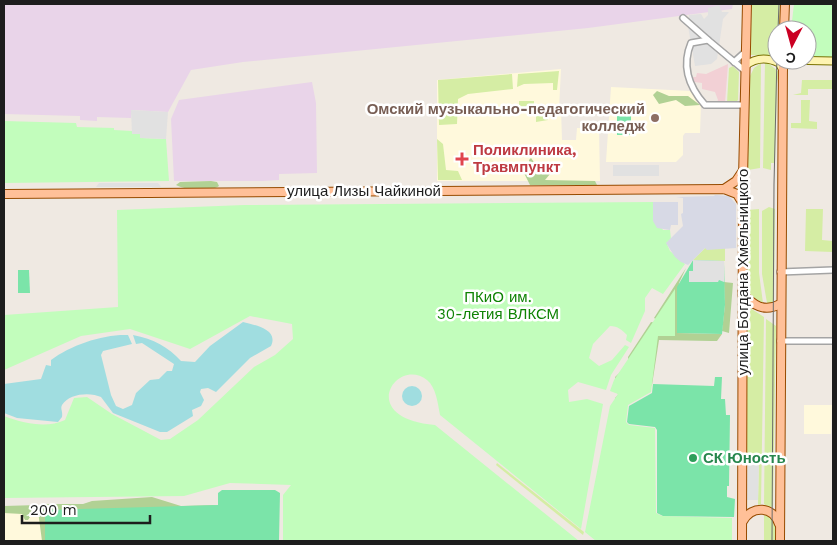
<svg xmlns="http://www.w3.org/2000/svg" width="837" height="545" viewBox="0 0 837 545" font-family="'Work Sans',sans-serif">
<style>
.commercial{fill:#f2d0d5}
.industrial{fill:#e9d4e9}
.education{fill:#fff9dc}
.grass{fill:#d5eda4}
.forest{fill:#b1d194}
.park{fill:#c2fdbc}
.pitch{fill:#7be4a9}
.parking{fill:#e1e1e1}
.plaza{fill:#d7d9e5}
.water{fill:#a0dde0}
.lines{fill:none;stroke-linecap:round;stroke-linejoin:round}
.street-casing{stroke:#a4a4a4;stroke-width:8}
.secondary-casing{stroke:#797100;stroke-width:9}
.primary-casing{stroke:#974b00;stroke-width:10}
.street{stroke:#fff;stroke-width:5}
.secondary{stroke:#fef4b2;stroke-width:7}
.primary{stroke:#ffc098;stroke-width:8}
.tram{stroke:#6b6b6b;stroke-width:1}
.education-dot{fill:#8d6e63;stroke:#fff;stroke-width:2}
.health-dot{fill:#e0444e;stroke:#fff;stroke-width:2}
.leisure-dot{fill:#2e9e5b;stroke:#fff;stroke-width:2}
.labels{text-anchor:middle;stroke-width:5;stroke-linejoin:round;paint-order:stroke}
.education-label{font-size:15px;font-weight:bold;fill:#785e54;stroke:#fff;text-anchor:end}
.health-label{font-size:15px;font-weight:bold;fill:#be3a42;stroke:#fff;text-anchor:start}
.street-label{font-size:15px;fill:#1d1d1d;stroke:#fff}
.park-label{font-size:15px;fill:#0f8304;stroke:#fff}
.leisure-label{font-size:15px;font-weight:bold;fill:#27864d;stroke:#fff;text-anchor:start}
</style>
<rect width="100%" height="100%" fill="#efe9e2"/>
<polygon class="commercial" points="728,64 725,103 717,102 718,100 715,92 702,89 702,83 694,82 693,77 696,77 697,73 706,74"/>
<g class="industrial">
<polygon points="4,4 733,4 732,9 588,28 243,62 191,70 168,112 132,110 131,118 97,117 97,121 80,120 80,116 4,114"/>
<polygon points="312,82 316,103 317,173 279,174 279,180 263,181 174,181 171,119 179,100"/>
</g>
<g class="education">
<polygon points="561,69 559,109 561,109 562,140 576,140 577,128 599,129 600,181 437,181 437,80"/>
<polygon points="611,87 691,91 701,103 700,133 685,133 683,136 683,155 676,162 606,162"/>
<polygon points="804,405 832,405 831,434 804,434"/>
<polygon points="45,506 45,541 4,541 4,507"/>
</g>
<g class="grass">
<polygon points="752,4 783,4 782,30 777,30 776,56 750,55"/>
<polygon points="761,63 760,168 748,170 749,78 754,68"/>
<polygon points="765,63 768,63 779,72 777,84 775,163 771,163 771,170 763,168"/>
<polygon points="733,66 739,72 738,100 736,102 727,103 729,68"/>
<polygon points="559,71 557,90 553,90 553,83 524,84 517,87 518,74"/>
<polygon points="512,74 513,89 468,94 458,99 457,124 439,125 438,80"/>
<polygon points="802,80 833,80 833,89 808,89 808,95 793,95 801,93"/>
<polygon points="801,100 810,100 809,121 817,122 817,129 791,128 791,123 801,123"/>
<polygon points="519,101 534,101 534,108 545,108 548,120 536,122 536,113 519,113"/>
<polygon points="437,139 443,144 446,170 458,171 462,180 438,180"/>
<polygon points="769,207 775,209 774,300 772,303 767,303 762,274 762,211"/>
<polygon points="759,209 759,273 763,303 751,296 747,287 747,210"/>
<polygon points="806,209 823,209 822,240 833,241 833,252 805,251"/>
<polygon points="705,248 725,248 725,261 693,260"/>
<polygon points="747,306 764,317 761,504 758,505 759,455 748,455 748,461 746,459"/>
<polygon points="766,319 776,326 773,506 769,508 764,504"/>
<polygon points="497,463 584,532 583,535 496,465"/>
<polygon points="764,511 776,520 776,541 764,541"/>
</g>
<g class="forest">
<polygon points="657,91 669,96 688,96 700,105 685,106 676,100 659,104 653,95"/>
<polygon points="531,158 536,165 549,170 550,174 545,180 595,181 597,185 530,185 524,173 530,167 529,160"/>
<path d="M211,181L217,182L219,186C210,192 185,190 176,185L180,182Z"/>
<polygon points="686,268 679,283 677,333 722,334 717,341 711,341 659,340 652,385 647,390 617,406 615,398 618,395 615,377 629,364 628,357 651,322 658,323 658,320 654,318"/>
<polygon points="724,282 733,283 729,333 722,331 725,305"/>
<polygon points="152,497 181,506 218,505 42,541 38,511 44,504 83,504 92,501"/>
<polygon points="38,505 28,520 25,520 22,514 4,513 4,506"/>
</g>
<g class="park">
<polygon points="794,4 833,4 833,58 807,58 807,30 791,30"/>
<polygon points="4,121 76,123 77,127 114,128 114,130 132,131 140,134 141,138 166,139 169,181 4,183"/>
<path d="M653,202L654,216L663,230H670L671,239L667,244L670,251L685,264L663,294L652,288L645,298V311L631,343L626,340L627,335C622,330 618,326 610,326L593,344L589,358L599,366L612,360L625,345L629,347L611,375L606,390L578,382L568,390L569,402L587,399L603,404L581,529L440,415C438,404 436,387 427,380C397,356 355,418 435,425L579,541H283V495L291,485L230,483L184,496L4,498V416C23,423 46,429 65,420L74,398L87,397L112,414L161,440L170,439L198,420L254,367L275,355L293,339L292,324L250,316L190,349L130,329L81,336L4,370V315L118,307L117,210L244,205Z"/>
<polygon points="675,289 675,336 658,336 651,392 628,405 626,422 629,425 655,428 656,513 662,516 732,518 732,541 596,541 585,532 610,406 618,394 610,391 614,380"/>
</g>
<g class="pitch">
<rect x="617" y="107" width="14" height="28"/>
<polygon points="693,260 724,261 725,305 722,334 677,333 677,287"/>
<polygon points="18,270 29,270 30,293 18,293"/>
<polygon points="715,377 722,377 721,399 725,399 726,415 730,415 729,486 727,486 727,497 735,499 734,517 663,516 657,513 657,430 655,427 629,424 627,422 629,406 652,393 653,384 714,386"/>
<polygon points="222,490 275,490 280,493 279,541 45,541 45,510 218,505 218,493"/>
</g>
<g class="parking">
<polygon points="719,5 722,12 729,12 723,19 717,59 711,64 695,66 688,26 689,15 701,14 704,19 708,15 708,8"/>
<polygon points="131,110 168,112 166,139 140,138 140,134 132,134"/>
<rect x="613" y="165" width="46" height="11"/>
<polygon points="99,183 158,183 161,187 96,187"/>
<polygon points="693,260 724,261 724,282 719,280 718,282 689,282 689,271 693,271"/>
<polygon points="748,455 759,455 758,500 747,500"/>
</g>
<g class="plaza">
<polygon points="715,195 729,196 736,204 736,248 707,250 705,248 688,265 681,262 675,257 666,243 683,226 681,214 683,213 683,198 676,197 714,196"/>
<polygon points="653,202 678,202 678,225 671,225 670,230 657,228 653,221"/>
</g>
<g class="water">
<path d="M243,322C254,325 279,329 271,346L250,358L216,392L208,388L201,389L200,392L204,400L201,406L192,410L193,416L167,432H160L113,413L101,397C91,392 69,393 62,405C60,409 63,411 62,417L58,422L17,418L4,413V384L41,379L46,365L51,366V360C71,345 103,334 128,335L132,344L103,351L101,355L111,395L116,406L123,409L132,405L136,393L150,380L159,379L167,371H172L174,364L142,343L136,344L133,335C154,339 168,347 181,361L195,362L210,346Z"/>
<circle cx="412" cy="396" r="10"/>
</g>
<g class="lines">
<g class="street-casing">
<g id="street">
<polyline points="683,18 708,40"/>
<polyline points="734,62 745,52"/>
<path d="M744,105H705C689,87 681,67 691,43L708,40L744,70"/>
<polyline points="780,272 833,270"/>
<polyline points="780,341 832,341"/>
</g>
</g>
<g class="secondary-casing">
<g id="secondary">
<polyline points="783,60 833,61"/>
<path d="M745,66C755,58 767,57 779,63L783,70"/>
</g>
</g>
<g class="primary-casing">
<g id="primary">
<polyline points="784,30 785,4"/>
<polyline points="724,189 736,181 742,172"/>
<polyline points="4,194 724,189 737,194 743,204"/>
<path d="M742,293C753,305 764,313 780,304"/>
<path d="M743,521C752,505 773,506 779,524"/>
<polyline points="742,541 743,178 747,4"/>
<polyline points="780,541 783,60"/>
</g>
</g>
<use href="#street" class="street"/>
<use href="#secondary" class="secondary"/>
<use href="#primary" class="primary"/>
<g class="tram">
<polyline points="778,30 779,4"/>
<polyline points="772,541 774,184 777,56"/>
</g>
</g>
<circle class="education-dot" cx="655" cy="118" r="5"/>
<path class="health-dot" d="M459.5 151.5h5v5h5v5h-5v5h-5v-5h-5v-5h5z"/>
<circle class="leisure-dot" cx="693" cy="458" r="5"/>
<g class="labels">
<g class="education-label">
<text x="645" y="114">Омский музыкально-педагогический<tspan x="645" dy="17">колледж</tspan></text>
</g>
<g class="health-label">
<text x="473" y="155">Поликлиника,<tspan x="473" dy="17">Травмпункт</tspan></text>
</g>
<g class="street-label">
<text x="364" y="196">улица Лизы Чайкиной</text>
<text transform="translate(743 272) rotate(-90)" y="5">улица Богдана Хмельницкого</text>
</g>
<g class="park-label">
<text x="498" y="302">ПКиО им.<tspan x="498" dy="17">30-летия ВЛКСМ</tspan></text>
</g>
<g class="leisure-label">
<text x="703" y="463">СК Юность</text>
</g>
</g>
<rect width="837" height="545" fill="none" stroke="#1d1d1d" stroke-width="10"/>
<g transform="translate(792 45) rotate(186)"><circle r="24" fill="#ffffff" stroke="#a5a5a5"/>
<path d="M0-4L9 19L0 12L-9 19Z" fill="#cb0023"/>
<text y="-8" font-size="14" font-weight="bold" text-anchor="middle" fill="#1d1d1d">С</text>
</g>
<path d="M22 515v8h128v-8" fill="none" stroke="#1d1d1d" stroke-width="2.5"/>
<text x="30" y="515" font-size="15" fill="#1d1d1d" stroke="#ffffff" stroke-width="4" paint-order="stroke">200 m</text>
</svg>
